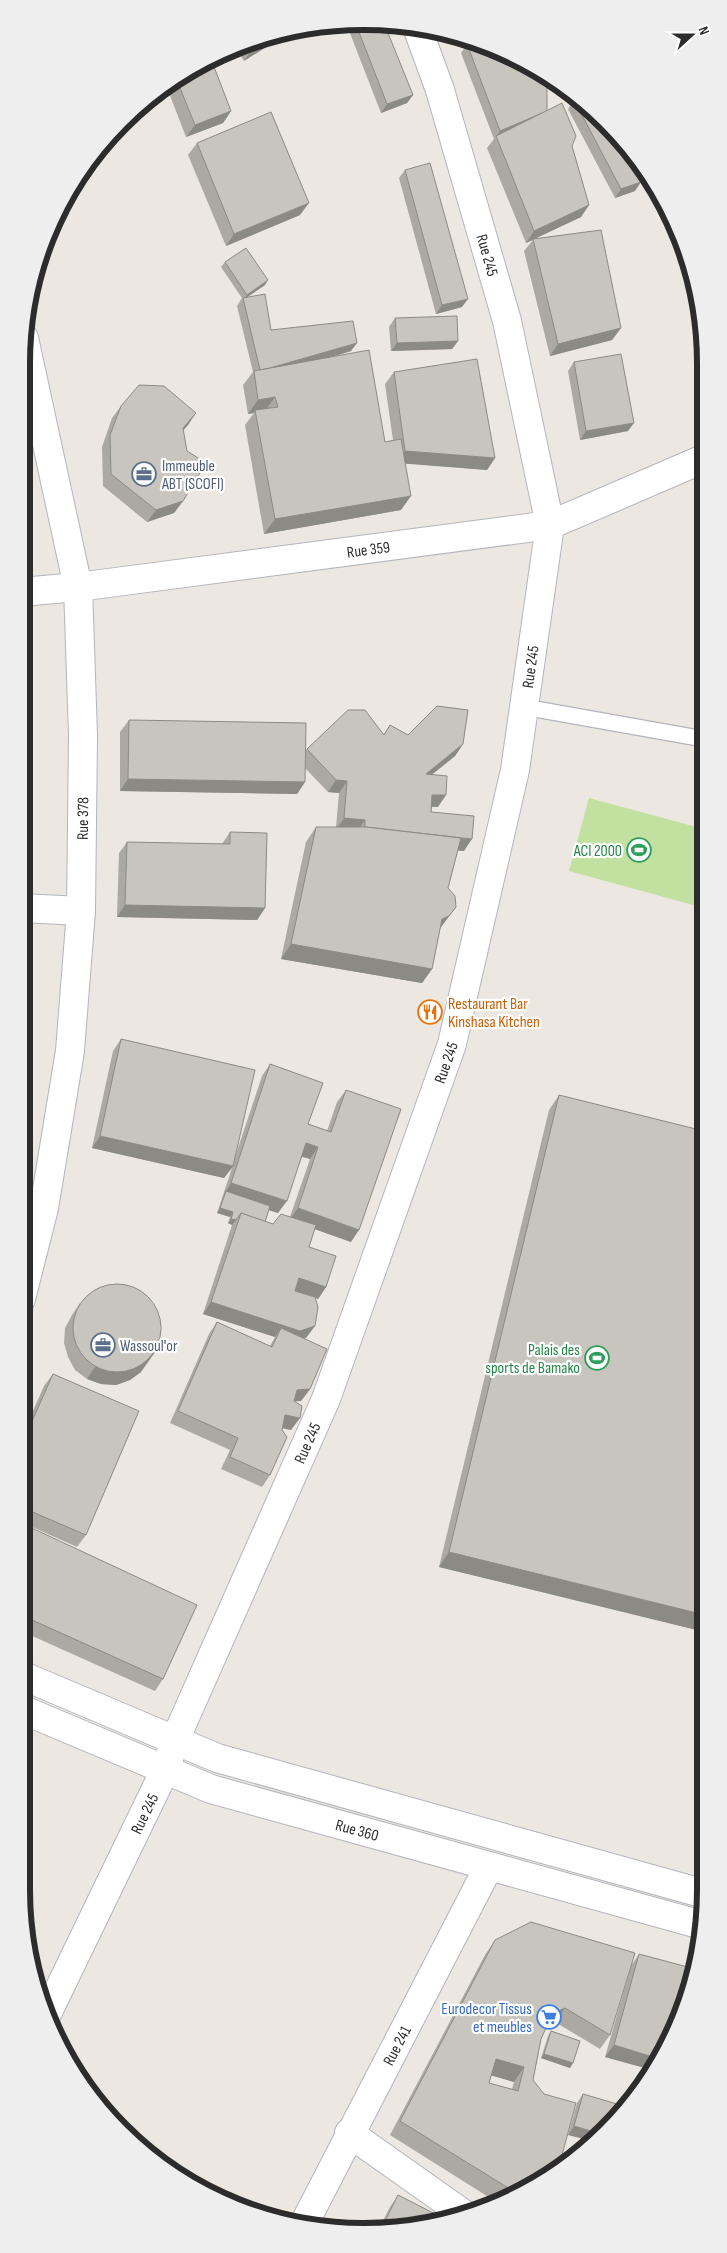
<svg xmlns="http://www.w3.org/2000/svg" width="727" height="2253" viewBox="0 0 727 2253" font-family="'Sofia Sans Condensed',sans-serif">
<style>
.pitch{fill:#c2e1a0}
.lines{fill:none;stroke-linecap:round;stroke-linejoin:round}
.lane-casing{stroke:#b3b5be;stroke-width:18}
.street-casing{stroke:#b3b5be;stroke-width:30}
.secondary-casing{stroke:#b3b5be;stroke-width:30}
.lane{stroke:#fff;stroke-width:15}
.street{stroke:#fff;stroke-width:28}
.secondary{stroke:#fff;stroke-width:28}
.wall{fill:#aca9a3;fill-rule:evenodd}
.shaded-wall{fill:#8c8a85}
.building{fill:#c8c5be;stroke:#8c8a85;fill-rule:evenodd}
.labels{text-anchor:middle;stroke-width:4.5;stroke-linejoin:round;paint-order:stroke}
.street-label{font-size:16px;fill:#2c2c2c;stroke:#fff}
.service-label{font-size:16px;fill:#4e5e75;stroke:#fff;text-anchor:start}
.leisure-label{font-size:16px;fill:#27864d;stroke:#fff;text-anchor:end}
.food-label{font-size:16px;fill:#c56008;stroke:#fff;text-anchor:start}
.shop-label{font-size:16px;fill:#366cbe;stroke:#fff;text-anchor:end}
.rim{fill:none;stroke:#2c2c2c;stroke-width:6}
</style>
<rect width="100%" height="100%" fill="#ece7e0"/>
<polygon class="pitch" points="589,798 704,829 704,908 569,871"/>
<g class="lines">
<g class="lane-casing">
<polyline id="lane" points="524,707 704,739"/>
</g>
<g class="street-casing">
<g id="street">
<path id="s1" d="M21,592L78,587L550,525L703,459"/>
<polyline points="21,908 81,911"/>
<path id="s2" d="M21,1299L44,1208L70,1051L81,911L83,735L78,587L24,338"/>
<path id="s3" d="M46,2016L166,1768L175,1740L326,1399L452,1044L515,770L550,525L507,321L440,90L417,27"/>
<polyline points="349,2133 465,2215"/>
<path id="s4" d="M304,2224L489,1866"/>
</g>
</g>
<g class="secondary-casing">
<g id="secondary">
<polyline points="21,1675 217,1758 705,1894"/>
<path id="s5" d="M21,1709L211,1789L702,1925"/>
</g>
</g>
<use href="#lane" class="lane"/>
<use href="#street" class="street"/>
<use href="#secondary" class="secondary"/>
</g>
<g class="wall">
<polygon points="364,21 413,95 407,103 381,113 346,23"/>
<polygon points="283,32 277,40 244,61 235,47"/>
<polygon points="467,44 500,59 547,111 572,146 589,205 581,217 533,239 621,328 612,340 550,356 524,251 533,240 526,243 487,148 494,139 461,53"/>
<polygon points="211,59 231,111 223,123 186,137 166,85 174,79"/>
<polygon points="574,100 635,191 615,198 568,109"/>
<polygon points="197,143 300,215 226,246 188,155"/>
<polygon points="405,170 462,307 436,314 399,178"/>
<polygon points="225,262 265,285 247,297 271,330 351,351 333,357 385,442 393,440 385,384 394,372 495,458 487,470 405,463 401,510 264,534 245,425 254,413 248,414 243,385 253,372 237,306 242,298 221,267"/>
<polygon points="395,318 458,341 452,349 391,351 389,327"/>
<polygon points="574,362 628,431 580,440 568,371"/>
<polygon points="121,406 188,425 183,430 183,501 174,513 147,522 103,486 102,447 112,418"/>
<polygon points="129,720 305,751 307,749 384,734 390,725 408,735 463,744 455,756 432,774 438,807 432,807 431,812 464,851 458,850 448,888 432,969 422,983 281,959 306,842 316,827 336,827 339,793 328,792 305,768 305,782 297,794 120,791 120,732"/>
<polygon points="230,832 265,908 257,920 117,917 119,853 127,842 222,844"/>
<path d="M121,1039L234,1160L262,1076L270,1064L308,1124L327,1131L337,1102L346,1090L351,1242L315,1229L309,1247L326,1287L318,1299L315,1297L306,1338L304,1339L310,1389L301,1401H295L291,1430L282,1428L270,1475L262,1487L221,1469L230,1450L170,1423L209,1334L217,1322L270,1346L275,1337L203,1314L232,1225L228,1223L230,1217L217,1213L232,1168L224,1178L92,1148L113,1051ZM302,1157L310,1159L290,1217L273,1224L265,1222L269,1210L278,1213Z"/>
<polygon points="559,1095 705,1632 439,1567 549,1110"/>
<polygon points="80,1303 141,1372 130,1380 116,1385 101,1384 87,1379 75,1370 68,1357 64,1343 65,1328 72,1315"/>
<polygon points="53,1374 86,1535 77,1547 21,1522 21,1438 44,1386"/>
<polygon points="21,1523 163,1679 155,1691 21,1631"/>
<path d="M495,1940L610,2035L600,2049L555,2022L547,2026L541,2039L533,2080L558,2170L515,2197L498,2203L390,2135L485,1955ZM491,2075L514,2082L512,2089L489,2083Z"/>
<polygon points="639,1954 695,1969 648,2079 639,2089 645,2068 605,2057 631,1966"/>
<polygon points="551,2031 570,2068 541,2058 548,2036"/>
<polygon points="583,2094 624,2106 568,2135 577,2103"/>
<polygon points="568,2157 572,2161 560,2168"/>
<polygon points="398,2195 386,2231 378,2231 390,2207"/>
</g>
<g class="shaded-wall">
<polygon points="283,32 277,40 244,61 252,49 276,34"/>
<polygon points="413,95 407,103 381,113 387,104"/>
<polygon points="231,111 223,123 186,137 195,125"/>
<polygon points="547,112 496,137 500,131"/>
<polygon points="641,182 635,191 615,198 621,189"/>
<polygon points="309,203 300,215 226,246 234,234"/>
<polygon points="589,205 581,217 526,243 534,231"/>
<polygon points="268,280 265,285 243,300 247,295"/>
<polygon points="468,299 462,307 436,314 442,305"/>
<polygon points="621,328 612,340 550,356 558,344"/>
<polygon points="458,341 452,349 391,351 397,343"/>
<polygon points="357,343 351,351 254,379 260,371"/>
<polygon points="275,397 265,411 255,410 254,413 248,414 258,400"/>
<polygon points="196,413 188,425 175,440 183,428"/>
<polygon points="634,423 628,431 580,440 586,431"/>
<polygon points="405,451 495,458 487,470 397,463"/>
<polygon points="411,496 401,510 264,534 275,519"/>
<polygon points="183,501 174,513 147,522 156,510"/>
<polygon points="463,744 455,756 418,786 426,774"/>
<polygon points="128,779 305,782 297,794 120,791"/>
<polygon points="336,780 347,781 339,793 328,792"/>
<polygon points="432,795 446,795 438,807 424,806"/>
<polygon points="344,818 365,820 357,832 336,830"/>
<polygon points="364,830 472,839 464,851 356,842"/>
<polygon points="125,905 265,908 257,920 117,917"/>
<polygon points="456,907 439,930 442,919"/>
<polygon points="291,944 432,969 422,983 281,959"/>
<polygon points="100,1136 233,1166 224,1178 92,1148"/>
<polygon points="306,1143 318,1147 310,1159 298,1155"/>
<polygon points="231,1183 287,1201 278,1213 224,1196 226,1191"/>
<polygon points="220,1208 233,1212 230,1217 217,1213"/>
<polygon points="298,1208 359,1230 351,1242 289,1220"/>
<polygon points="231,1219 236,1220 232,1225 228,1223"/>
<polygon points="299,1278 326,1287 318,1299 291,1290"/>
<polygon points="211,1302 315,1326 306,1338 291,1343 281,1328 275,1337 203,1314"/>
<polygon points="158,1348 141,1372 130,1380 116,1385 101,1384 87,1379 95,1367"/>
<polygon points="310,1389 301,1401 289,1402 297,1390"/>
<polygon points="285,1415 300,1418 291,1430 277,1427"/>
<polygon points="449,1552 705,1615 705,1632 439,1567"/>
<polygon points="565,2008 555,2022 542,2028 552,2014"/>
<polygon points="614,2045 653,2057 645,2068 605,2057"/>
<polygon points="544,2054 573,2063 570,2068 541,2058"/>
<polygon points="496,2059 524,2067 514,2082 486,2074"/>
<polygon points="574,2126 598,2133 591,2141 568,2135"/>
</g>
<g class="building">
<polygon points="364,21 384,23 413,95 387,104 355,22"/>
<polygon points="276,34 252,49 248,43"/>
<polygon points="471,43 497,53 500,59 510,58 528,65 533,75 539,71 544,74 547,83 547,111 500,131 467,44"/>
<polygon points="211,59 231,111 195,125 176,78"/>
<polygon points="576,99 606,122 638,167 641,182 621,189 574,100"/>
<polygon points="562,103 576,136 572,146 589,205 534,231 496,136"/>
<polygon points="271,112 309,203 234,234 197,143"/>
<polygon points="430,163 468,299 442,305 405,170"/>
<polygon points="601,230 621,328 558,344 533,239"/>
<polygon points="246,248 268,280 247,295 225,262"/>
<polygon points="265,294 271,330 353,321 357,343 270,368 260,370 243,298"/>
<polygon points="457,316 458,341 397,343 395,318"/>
<polygon points="369,350 385,442 401,439 411,496 275,519 255,410 278,407 275,397 258,400 254,371"/>
<polygon points="621,354 634,423 586,431 574,362"/>
<polygon points="477,359 495,458 405,451 394,372"/>
<polygon points="139,385 164,386 196,413 183,428 187,451 206,463 183,501 156,510 111,474 110,435 121,406"/>
<polygon points="437,706 468,710 463,744 426,774 447,776 446,795 432,795 431,812 474,816 472,839 365,827 365,820 344,818 347,781 336,780 307,749 348,710 365,710 384,735 390,725 408,735"/>
<polygon points="129,720 306,723 305,782 128,779"/>
<polygon points="316,827 366,827 461,838 448,888 455,896 456,907 449,916 442,919 432,969 291,944"/>
<polygon points="230,832 267,833 265,908 125,905 127,842 230,844"/>
<polygon points="121,1039 255,1070 233,1166 100,1136"/>
<polygon points="270,1064 323,1083 308,1124 331,1132 346,1090 401,1109 359,1230 298,1208 318,1147 306,1143 287,1201 231,1183"/>
<polygon points="559,1095 704,1131 705,1615 449,1552"/>
<polygon points="226,1191 270,1206 265,1222 241,1213 236,1220 231,1219 233,1212 220,1208"/>
<polygon points="241,1213 273,1224 281,1214 316,1225 309,1247 336,1256 326,1287 299,1278 295,1291 315,1297 318,1307 315,1326 300,1331 211,1302"/>
<circle cx="117" cy="1328" r="44"/>
<polygon points="217,1322 272,1347 281,1328 327,1349 310,1389 297,1390 294,1401 302,1406 300,1418 285,1415 282,1430 287,1437 270,1475 230,1457 238,1438 178,1411"/>
<polygon points="53,1374 139,1411 86,1535 21,1507 21,1446"/>
<polygon points="21,1523 197,1605 163,1679 21,1615"/>
<path d="M531,1922L635,1953L610,2035L565,2008L552,2014L541,2039L533,2080L544,2094L576,2103L558,2170L518,2194L400,2121L495,1940ZM496,2059L524,2067L518,2091L489,2083Z"/>
<polygon points="639,1954 695,1969 680,2020 648,2079 646,2082 653,2057 614,2045"/>
<polygon points="551,2031 580,2041 573,2063 544,2054"/>
<polygon points="583,2094 624,2106 598,2133 574,2126"/>
<polygon points="568,2157 574,2159 566,2165"/>
<polygon points="398,2195 449,2221 386,2231 380,2231"/>
</g>
<defs>
<g id="office-ring" transform="scale(1.25)"><circle r="9.5" fill="#fff" stroke="#5c6f8a" stroke-width="1.5"/><path d="M-6-3h4V-5.5h4V-3h4V5H-6ZM-1-4.5V-3h2v-1.5ZM-6 0V1H6V0Z" fill="#5c6f8a"/></g>
<g id="stadium-ring" transform="scale(1.25)"><circle r="9.5" fill="#fff" stroke="#2e9e5b" stroke-width="1.5"/><path d="M0-5a6.5 5 0 1 0 0 10a6.5 5 0 1 0 0-10ZM-3.5-1.8h7v3.6h-7Z" fill="#2e9e5b"/></g>
<g id="restaurant-ring" transform="scale(1.25)"><circle r="9.5" fill="#fff" stroke="#e8710a" stroke-width="1.5"/><path d="M-5-6h1v4h1v-4h1v4h1v-4h1v5L-1.5 .5V6h-2V.5L-5-1ZM5-6V6H3V1.5H1.5Q1.5-4 5-6Z" fill="#e8710a"/></g>
<g id="supermarket-ring" transform="scale(1.25)"><circle r="9.5" fill="#fff" stroke="#3f7fe0" stroke-width="1.5"/><path d="M-6-5.5h2.5l.6 2H6L4.5 2H-2.5L-4.4-4H-6ZM-1.5 3.2a1.3 1.3 0 1 0 .1 0ZM3 3.2a1.3 1.3 0 1 0 .1 0Z" fill="#3f7fe0"/></g>
</defs>
<g fill-rule="evenodd">
<use href="#office-ring" x="144" y="474"/>
<use href="#stadium-ring" x="639" y="850"/>
<use href="#restaurant-ring" x="430" y="1012"/>
<use href="#office-ring" x="103" y="1345"/>
<use href="#stadium-ring" x="597" y="1358"/>
<use href="#supermarket-ring" x="549" y="2017"/>
</g>
<g class="labels">
<g class="street-label">
<text transform="translate(488 255) rotate(74)" y="6">Rue 245</text>
<text dy="6" stroke="none"><textPath href="#s1" startOffset="350">Rue 359</textPath></text>
<text dy="6" stroke="none"><textPath href="#s3" startOffset="1440">Rue 245</textPath></text>
<text dy="6" stroke="none"><textPath href="#s2" startOffset="486">Rue 378</textPath></text>
<text dy="6" stroke="none"><textPath href="#s3" startOffset="1035">Rue 245</textPath></text>
<text dy="6" stroke="none"><textPath href="#s3" startOffset="630">Rue 245</textPath></text>
<text dy="6" stroke="none"><textPath href="#s3" startOffset="225">Rue 245</textPath></text>
<text dy="6" stroke="none"><textPath href="#s5" startOffset="358">Rue 360</textPath></text>
<text dy="6" stroke="none"><textPath href="#s4" startOffset="201">Rue 241</textPath></text>
</g>
<g class="service-label">
<text x="162" y="471">Immeuble<tspan x="162" dy="18">ABT (SCOFI)</tspan></text>
<text x="120" y="1351">Wassoul'or</text>
</g>
<g class="leisure-label">
<text x="622" y="856">ACI 2000</text>
<text x="580" y="1355">Palais des<tspan x="580" dy="18">sports de Bamako</tspan></text>
</g>
<g class="food-label">
<text x="448" y="1009">Restaurant Bar<tspan x="448" dy="18">Kinshasa Kitchen</tspan></text>
</g>
<g class="shop-label">
<text x="532" y="2014">Eurodecor Tissus<tspan x="532" dy="18">et meubles</tspan></text>
</g>
</g>
<path d="M0 0H727V2253H0ZM363 30H364A333 333 0 0 1 697 363V1890A333 333 0 0 1 364 2223H363A333 333 0 0 1 30 1890V363A333 333 0 0 1 363 30Z" fill="#eee" fill-rule="evenodd"/>
<path class="rim" d="M363 30H364A333 333 0 0 1 697 363V1890A333 333 0 0 1 364 2223H363A333 333 0 0 1 30 1890V363A333 333 0 0 1 363 30Z"/>
<g transform="translate(692 35) rotate(69)" stroke="#ffffff" stroke-width="4" paint-order="stroke">
<path d="M0-4L9 19L0 12L-9 19Z" fill="#2c2c2c"/>
<text y="-8" font-size="14" font-weight="bold" text-anchor="middle" fill="#2c2c2c">N</text>
</g>
</svg>
